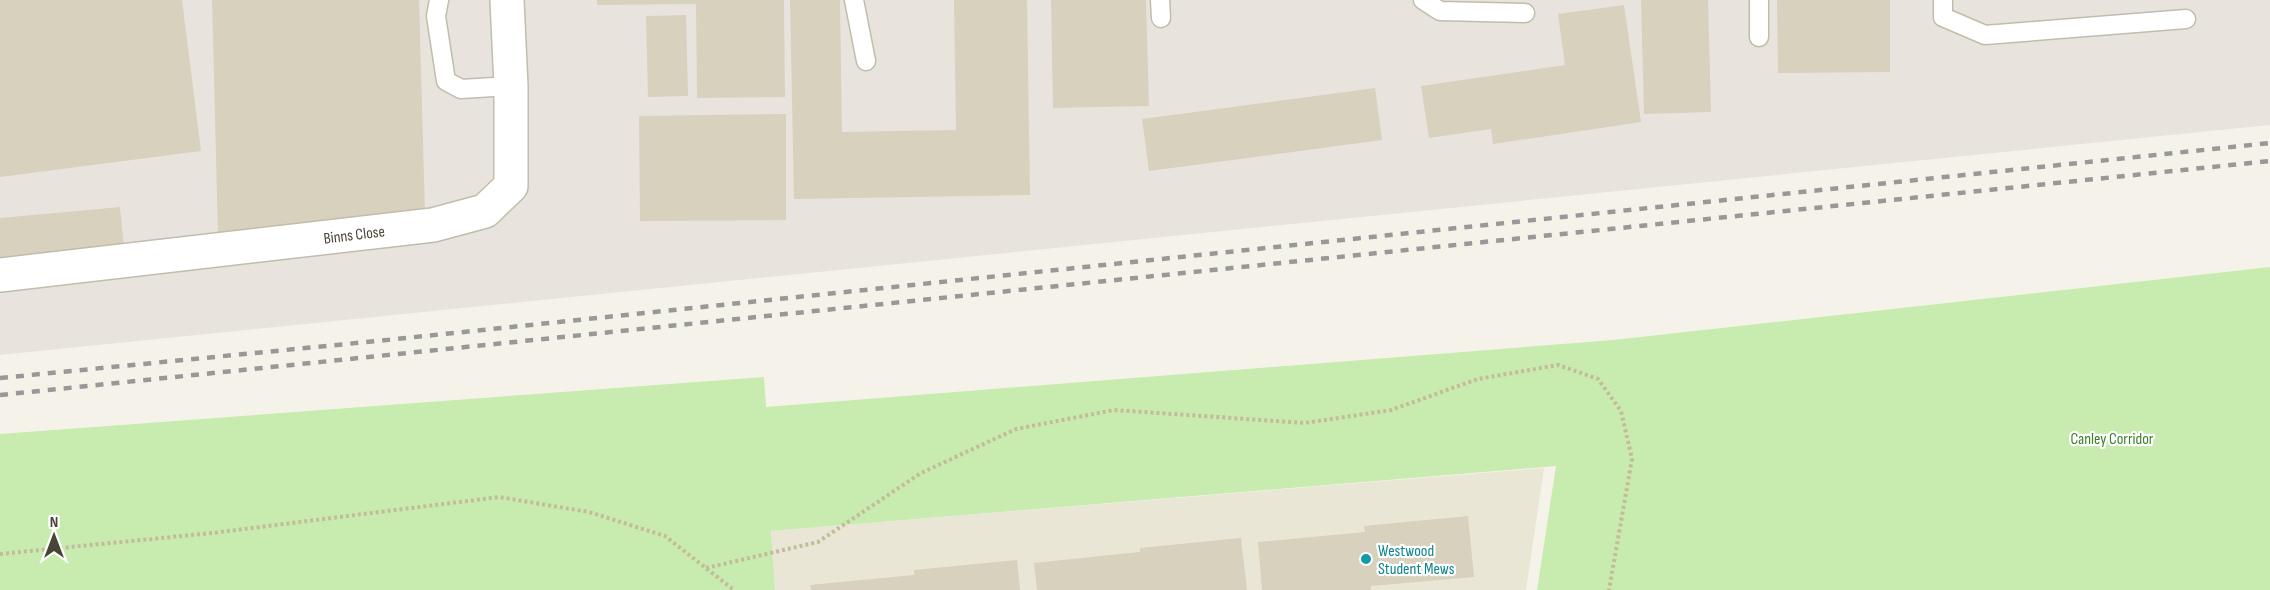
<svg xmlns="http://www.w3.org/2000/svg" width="2270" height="590" viewBox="0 0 2270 590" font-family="'Sofia Sans Condensed',sans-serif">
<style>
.residential{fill:#e9e6d6}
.industrial{fill:#e8e4dd}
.green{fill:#c8ebb0}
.building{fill:#d7d1bd}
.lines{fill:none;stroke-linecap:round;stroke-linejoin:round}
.lane-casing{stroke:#c1bdaa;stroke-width:21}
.street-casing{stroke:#c1bdaa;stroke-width:36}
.path{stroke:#c4bb9b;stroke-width:4;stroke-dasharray:3 3;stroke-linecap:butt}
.lane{stroke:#fff;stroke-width:18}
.street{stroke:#fff;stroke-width:33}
.rail{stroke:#989898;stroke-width:4.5;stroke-dasharray:8 8;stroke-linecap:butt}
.culture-dot{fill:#0f9aa8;stroke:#fff;stroke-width:2}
.labels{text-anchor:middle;stroke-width:4.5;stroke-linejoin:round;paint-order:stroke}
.street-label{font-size:16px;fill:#494536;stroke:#fff}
.park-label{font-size:16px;fill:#3b7f26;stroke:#fff}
.culture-label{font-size:16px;fill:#0d838f;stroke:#fff;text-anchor:start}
</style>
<rect width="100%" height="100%" fill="#f5f3e9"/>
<polygon class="residential" points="1544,468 1526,590 775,590 771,531"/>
<polygon class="industrial" points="0,0 2270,0 2270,125 0,355"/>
<polygon class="green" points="2270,267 2270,590 1537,590 1556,466 771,531 775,590 0,590 0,434 764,377 766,407 1613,340"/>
<g class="building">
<polygon points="0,0 182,0 201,151 0,177"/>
<polygon points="212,0 419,0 425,212 218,237"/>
<polygon points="597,0 784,0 785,97 697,98 696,4 597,5"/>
<polygon points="790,0 840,0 842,132 956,130 954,0 1027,0 1030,195 794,199"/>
<polygon points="1051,0 1146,0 1149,106 1053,108"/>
<polygon points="1641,0 1708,0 1711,112 1644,114"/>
<polygon points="1777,0 1890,0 1890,72 1778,73"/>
<polygon points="1624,5 1641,122 1493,144 1491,129 1429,138 1421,86 1565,65 1558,14"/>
<polygon points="686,15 688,96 648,97 646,16"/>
<polygon points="1375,88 1382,140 1149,171 1142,119"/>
<polygon points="786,114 786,220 640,221 639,116"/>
<polygon points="120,207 124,247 0,258 0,218"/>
<polygon points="1468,516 1474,577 1371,586 1371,590 1262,590 1258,542 1365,532 1364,526"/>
<polygon points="1241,538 1247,590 1037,590 1034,563 1140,552 1140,548"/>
<polygon points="1017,560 1020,590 811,590 810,585 914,575 914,570"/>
</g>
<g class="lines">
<g class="lane-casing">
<g id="lane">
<polyline points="439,0 436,16 446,81 461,89 511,86"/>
<polyline points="854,0 866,61"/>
<polyline points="1160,0 1161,18"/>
<polyline points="1423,0 1440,11 1525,13"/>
<polyline points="1759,0 1759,37"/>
<polyline points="1943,0 1943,17 1985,35 2186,19"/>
</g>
</g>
<g class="street-casing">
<polyline id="street" points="0,275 433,225 485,211 511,186 511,86 507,0"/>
</g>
<g class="path">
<polyline points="0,554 212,533 499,497 589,512 665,536 734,590"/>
<polyline points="706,568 818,542 921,473 1016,429 1114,410 1305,423 1391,410 1478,379 1558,365 1598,379 1621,411 1632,459 1609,590"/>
</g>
<use href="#lane" class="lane"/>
<use href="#street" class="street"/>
<g class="rail">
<polyline points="0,378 377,341 2270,143"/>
<polyline points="0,395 2270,161"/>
</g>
</g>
<circle class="culture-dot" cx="1366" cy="559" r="6"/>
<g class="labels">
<g class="street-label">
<text transform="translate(354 234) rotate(-7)" y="6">Binns Close</text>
</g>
<g class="park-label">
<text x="2112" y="444">Canley Corridor</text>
</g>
<g class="culture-label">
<text x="1378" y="556">Westwood<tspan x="1378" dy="18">Student Mews</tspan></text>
</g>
</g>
<g transform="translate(54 536)" stroke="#ffffff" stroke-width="4.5" paint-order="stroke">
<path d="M0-4.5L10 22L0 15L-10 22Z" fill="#494536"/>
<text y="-9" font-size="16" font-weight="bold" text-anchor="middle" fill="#494536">N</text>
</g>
</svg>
